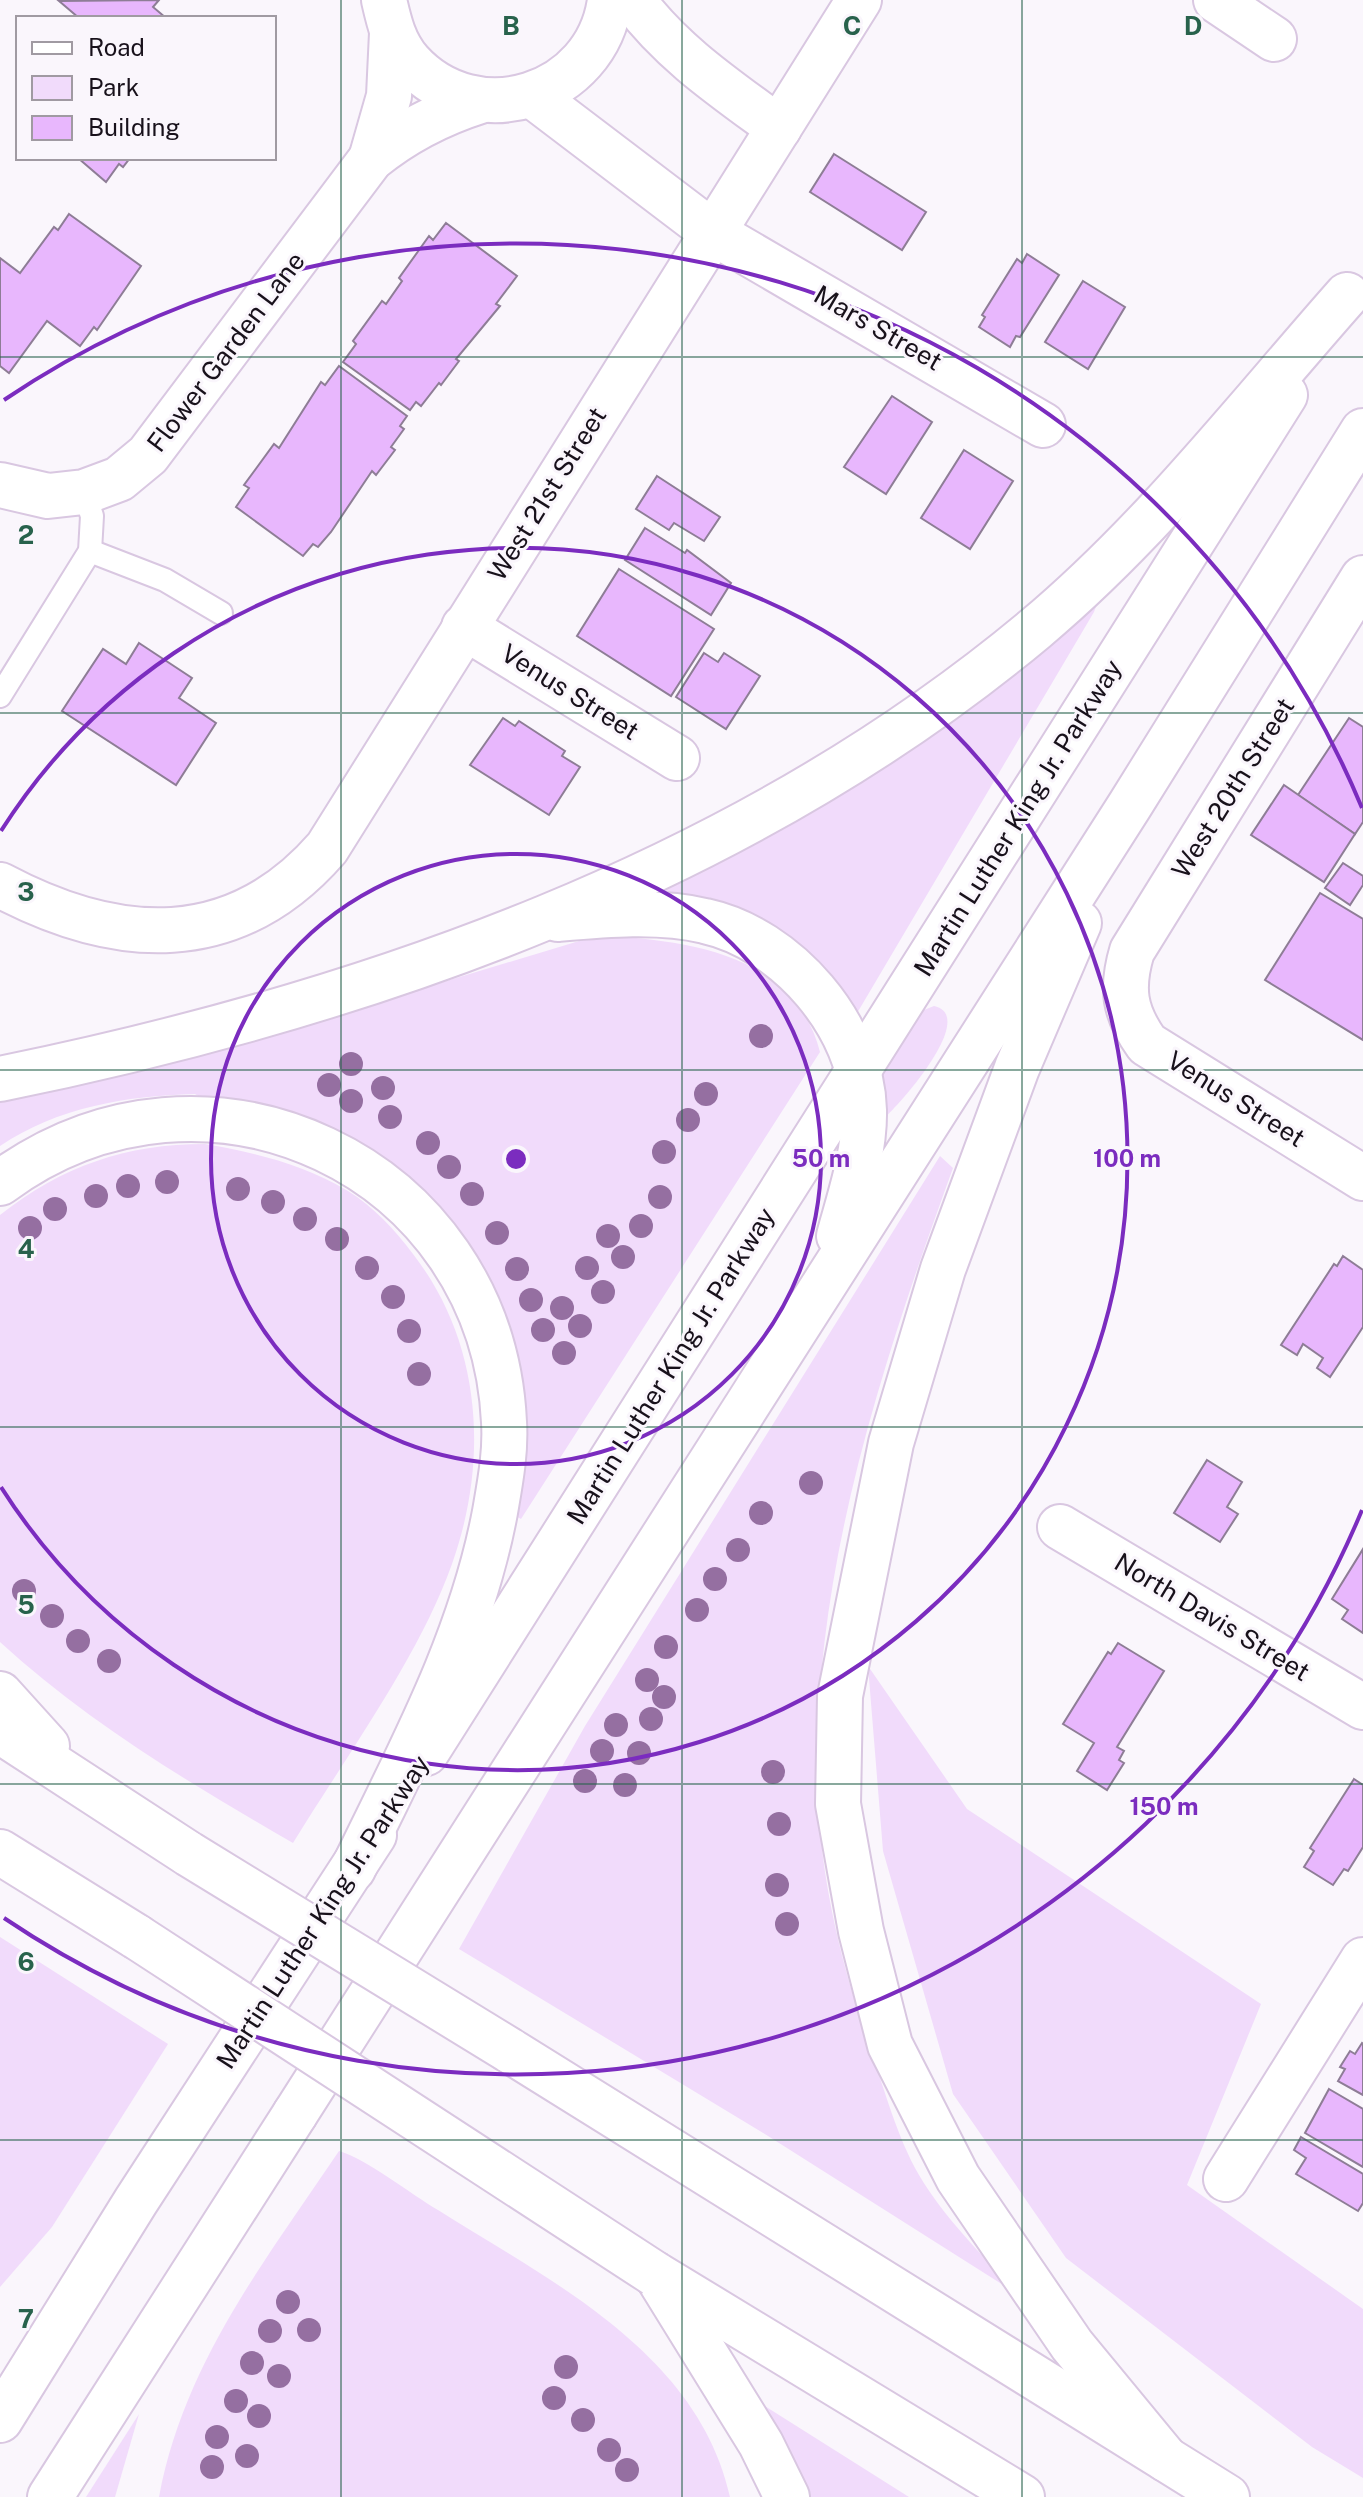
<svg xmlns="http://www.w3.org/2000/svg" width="1363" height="2497" viewBox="0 0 1363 2497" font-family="'Public Sans',sans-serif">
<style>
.green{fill:#f1dbfb}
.building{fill:#e8b7fd;stroke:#8e7d96;stroke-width:2}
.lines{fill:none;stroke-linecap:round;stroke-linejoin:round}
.service-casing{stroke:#d9c7e1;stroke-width:26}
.minor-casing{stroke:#d9c7e1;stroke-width:48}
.tertiary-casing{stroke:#d9c7e1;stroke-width:48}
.trunk-casing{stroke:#d9c7e1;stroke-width:48}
.motorway-casing{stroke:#d9c7e1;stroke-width:48}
.service{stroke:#fff;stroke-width:22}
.minor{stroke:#fff;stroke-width:44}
.tertiary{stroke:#fff;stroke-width:44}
.trunk{stroke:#fff;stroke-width:44}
.motorway{stroke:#fff;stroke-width:44}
.motorway-bridge-casing{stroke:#d9c7e1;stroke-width:48;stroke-linecap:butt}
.motorway-bridge{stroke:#fff;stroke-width:44}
.tree{fill:#956fa1}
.grid{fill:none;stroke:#28624c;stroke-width:2;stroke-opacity:0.55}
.ring{fill:none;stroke:#7b2cbf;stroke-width:4}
.labels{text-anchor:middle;stroke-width:6;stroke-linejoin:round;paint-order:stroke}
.street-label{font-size:26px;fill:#18111b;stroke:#faf6fc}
.grid-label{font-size:26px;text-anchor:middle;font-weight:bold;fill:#28624c;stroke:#faf6fc;stroke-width:6;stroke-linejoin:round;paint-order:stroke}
.centre{fill:#7b2cbf;stroke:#faf6fc;stroke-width:4}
.ring-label{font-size:24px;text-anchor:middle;font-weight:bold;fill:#7b2cbf;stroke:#faf6fc;stroke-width:6;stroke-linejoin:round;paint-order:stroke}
</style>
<rect width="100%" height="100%" fill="#faf6fc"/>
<g class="green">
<polygon points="1101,593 1094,612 853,1020 824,981 606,903"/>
<path d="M599,935C684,941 794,951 820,1052L521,1519L510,1513L465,1260L195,1094C126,1096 58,1107 0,1146V1096L347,1011Z"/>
<path d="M934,1006C979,1016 898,1107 881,1121L878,1076L919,1012Z"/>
<path d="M205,1144C256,1153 303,1164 348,1191C374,1207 395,1230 413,1254C482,1343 489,1460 452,1564C419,1657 345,1758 293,1843C191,1784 87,1722 0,1642V1215C62,1166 126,1144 205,1144Z"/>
<path d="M940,1156L953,1168C879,1372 805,1595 819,1815C824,1896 845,1975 871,2051C885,2091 897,2137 919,2175C945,2219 985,2258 1019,2295L768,2136L459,1949L585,1726Z"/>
<polygon points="868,1666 967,1809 1261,2004 1187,2185 1363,2309 1363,2478 1312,2447 1066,2258 953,2094 883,1851"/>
<polygon points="0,1937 168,2044 52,2227 0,2287"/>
<path d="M339,2151C365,2158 412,2195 438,2210C552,2282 698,2353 730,2497H159C184,2363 265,2261 339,2151Z"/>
<polygon points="719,2377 909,2497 790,2497"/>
<polygon points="139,2414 115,2497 86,2497"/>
</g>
<g class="building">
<polygon points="159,0 153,7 166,18 79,18 59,1"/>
<polygon points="834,154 926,212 902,250 810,192"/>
<polygon points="78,158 130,158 123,167 119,164 106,182"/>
<polygon points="69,214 141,266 97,330 94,327 80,346 47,321 9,373 0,366 0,258 20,273 54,227 58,230"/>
<polygon points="446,223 517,276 496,304 500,306 456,359 459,361 441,385 439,383 421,406 416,402 410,410 343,362 356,344 353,341 382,301 386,304 402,281 399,278 429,236 433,240"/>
<polygon points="1027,254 1059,275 1020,337 1016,336 1010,347 979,327 985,317 982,315 1017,259 1022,263"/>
<polygon points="1083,281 1125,307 1088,369 1045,342"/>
<polygon points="339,366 407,416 400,426 404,429 391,447 395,450 376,475 372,471 331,532 318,547 313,544 303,556 236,507 249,488 244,485 274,444 279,448 321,382 325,385"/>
<polygon points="892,396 932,422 886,494 844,467"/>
<polygon points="964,450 1013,481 970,549 921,518"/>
<polygon points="657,476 720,517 704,541 674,523 669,530 636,509"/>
<polygon points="645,528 685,553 687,550 731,583 711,615 625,560"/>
<polygon points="619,569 714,629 671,696 577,636"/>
<polygon points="139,643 192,678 179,698 216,723 176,785 62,711 103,649 126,664"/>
<polygon points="704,653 718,662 724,653 760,676 726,729 676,697"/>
<polygon points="503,718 515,726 519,721 565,751 562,756 580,767 549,815 470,765"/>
<polygon points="1349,718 1363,727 1363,822 1355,834 1298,795"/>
<polygon points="1284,785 1355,834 1324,882 1251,835"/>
<polygon points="1343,863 1363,876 1363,885 1350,905 1325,888"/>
<polygon points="1320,893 1363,919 1363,1040 1265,980"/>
<polygon points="1343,1256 1363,1270 1363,1327 1330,1377 1317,1368 1323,1358 1303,1344 1297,1355 1281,1345 1334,1264 1337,1266"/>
<polygon points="1207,1460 1242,1482 1227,1507 1238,1514 1220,1542 1174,1513"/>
<polygon points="1363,1549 1363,1633 1342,1619 1348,1610 1332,1599"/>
<polygon points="1118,1643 1164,1671 1117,1747 1124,1751 1119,1760 1124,1763 1107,1790 1077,1771 1094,1743 1063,1724 1108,1652 1111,1654"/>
<polygon points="1354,1779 1363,1785 1363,1847 1348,1871 1344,1869 1333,1885 1304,1867 1314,1851 1310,1848"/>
<polygon points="1362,2043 1363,2044 1363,2095 1338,2081 1345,2069 1340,2067 1350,2051 1355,2054"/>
<polygon points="1329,2089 1363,2109 1363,2167 1305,2133"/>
<polygon points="1301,2137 1363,2174 1363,2203 1358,2211 1296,2174 1306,2158 1294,2150"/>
</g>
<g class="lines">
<g class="service-casing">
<g id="service">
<polyline points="90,551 165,580 221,613"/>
<polyline points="0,696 90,551 92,516 84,492"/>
</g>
</g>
<g class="minor-casing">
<g id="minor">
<path d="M384,0C389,22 394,44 410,62C476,135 597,97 610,0"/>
<path d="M633,0C672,53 726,89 779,128"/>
<polyline points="1216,0 1274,39"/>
<polyline points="533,96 712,232 1043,425"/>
<polyline points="371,159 389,96 392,33"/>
<path d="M0,485L48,496L84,492L119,479L148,455L371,159C404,132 439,114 480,101"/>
<path d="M1363,578L1132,951C1121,988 1124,1012 1147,1044L1363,1178"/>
<polyline points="464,627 677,758"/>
<polyline points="1060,1527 1363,1707"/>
<polyline points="1226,2179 1363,1960"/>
</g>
</g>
<g class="tertiary-casing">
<path id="tertiary" d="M0,885C117,947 234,955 327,848L859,0"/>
</g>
<g class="trunk-casing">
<g id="trunk">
<polyline points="426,1753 859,1069"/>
<polyline points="0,2420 136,2201 374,1835"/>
<polyline points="50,2497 295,2114"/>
</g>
</g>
<g class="motorway-casing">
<g id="motorway">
<path d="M558,919C604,915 660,910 705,921C787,939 862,1026 864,1110C865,1152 850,1196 839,1236"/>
<polyline points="1079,923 1017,1068 943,1269 891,1443 840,1696 838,1804 861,1931 890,2045 958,2178 1072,2345 1166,2459"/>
<polyline points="859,1069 1285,395"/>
<path d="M0,1079C368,1004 743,873 1035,629C1151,532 1247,408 1347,295"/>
<path d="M0,1183C205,1031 492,1165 504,1422C506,1452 500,1483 495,1512C471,1640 409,1753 353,1869"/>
<polyline points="0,1694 47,1746"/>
<polyline points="0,1731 189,1854"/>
<polyline points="0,1852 137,1937"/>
<polyline points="509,2050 1227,2497"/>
<polyline points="295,2114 1130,805 1363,431"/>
<polyline points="655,2274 1022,2497"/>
<polyline points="659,2279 761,2444 787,2497"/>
</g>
</g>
<use href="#service" class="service"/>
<use href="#minor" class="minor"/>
<use href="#tertiary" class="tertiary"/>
<use href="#trunk" class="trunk"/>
<use href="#motorway" class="motorway"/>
<g class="motorway-bridge-casing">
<g id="motorway-bridge">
<polyline points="189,1854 509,2050"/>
<polyline points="137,1937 655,2274"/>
</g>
</g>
<use href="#motorway-bridge" class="motorway-bridge"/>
</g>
<g class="tree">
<circle cx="761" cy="1036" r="12"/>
<circle cx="351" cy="1064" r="12"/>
<circle cx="329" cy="1085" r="12"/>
<circle cx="383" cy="1088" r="12"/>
<circle cx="706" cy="1094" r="12"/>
<circle cx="351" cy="1101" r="12"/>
<circle cx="390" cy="1117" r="12"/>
<circle cx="688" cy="1120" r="12"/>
<circle cx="428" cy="1143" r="12"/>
<circle cx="664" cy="1152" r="12"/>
<circle cx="449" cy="1167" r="12"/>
<circle cx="167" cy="1182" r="12"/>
<circle cx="128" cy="1186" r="12"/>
<circle cx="238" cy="1189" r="12"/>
<circle cx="472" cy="1194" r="12"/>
<circle cx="96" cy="1196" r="12"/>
<circle cx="660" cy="1197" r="12"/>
<circle cx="273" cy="1202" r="12"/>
<circle cx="55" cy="1209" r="12"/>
<circle cx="305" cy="1219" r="12"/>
<circle cx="641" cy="1226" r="12"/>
<circle cx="30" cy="1228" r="12"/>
<circle cx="497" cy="1233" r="12"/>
<circle cx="608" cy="1236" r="12"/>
<circle cx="337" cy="1239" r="12"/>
<circle cx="623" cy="1257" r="12"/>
<circle cx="367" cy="1268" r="12"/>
<circle cx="587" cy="1268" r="12"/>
<circle cx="517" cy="1269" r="12"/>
<circle cx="603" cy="1292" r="12"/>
<circle cx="393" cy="1297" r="12"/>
<circle cx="531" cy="1300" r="12"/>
<circle cx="562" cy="1308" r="12"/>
<circle cx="580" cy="1326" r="12"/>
<circle cx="543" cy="1330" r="12"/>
<circle cx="409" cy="1331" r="12"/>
<circle cx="564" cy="1353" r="12"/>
<circle cx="419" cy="1374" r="12"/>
<circle cx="811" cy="1483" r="12"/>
<circle cx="761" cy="1513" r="12"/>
<circle cx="738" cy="1550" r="12"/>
<circle cx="715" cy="1579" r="12"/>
<circle cx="24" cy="1591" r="12"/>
<circle cx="697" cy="1610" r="12"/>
<circle cx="52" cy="1616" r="12"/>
<circle cx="78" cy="1641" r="12"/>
<circle cx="666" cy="1647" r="12"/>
<circle cx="109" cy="1661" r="12"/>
<circle cx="647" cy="1680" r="12"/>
<circle cx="664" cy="1697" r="12"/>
<circle cx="651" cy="1719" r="12"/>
<circle cx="616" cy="1725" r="12"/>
<circle cx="602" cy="1751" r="12"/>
<circle cx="639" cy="1753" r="12"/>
<circle cx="773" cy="1772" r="12"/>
<circle cx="585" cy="1781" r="12"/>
<circle cx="625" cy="1785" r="12"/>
<circle cx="779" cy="1824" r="12"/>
<circle cx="777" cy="1885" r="12"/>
<circle cx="787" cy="1924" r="12"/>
<circle cx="288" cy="2302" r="12"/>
<circle cx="309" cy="2330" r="12"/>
<circle cx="270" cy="2331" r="12"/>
<circle cx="252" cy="2363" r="12"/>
<circle cx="566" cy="2367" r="12"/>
<circle cx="279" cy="2376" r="12"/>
<circle cx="554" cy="2398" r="12"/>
<circle cx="236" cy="2401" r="12"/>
<circle cx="259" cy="2416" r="12"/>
<circle cx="583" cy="2420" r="12"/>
<circle cx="217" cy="2437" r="12"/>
<circle cx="609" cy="2450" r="12"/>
<circle cx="247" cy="2456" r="12"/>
<circle cx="212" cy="2467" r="12"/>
<circle cx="627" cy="2470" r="12"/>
</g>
<path class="grid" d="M341,0V2497M682,0V2497M1022,0V2497M0,357H1363M0,713H1363M0,1070H1363M0,1427H1363M0,1784H1363M0,2140H1363"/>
<g class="ring">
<circle cx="516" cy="1159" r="305"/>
<path d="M1 831A611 611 0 1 1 1 1487"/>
<path d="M1362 1510A916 916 0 0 1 4 1918M4 400A916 916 0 0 1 1362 808"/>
</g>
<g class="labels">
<g class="street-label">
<text transform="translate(878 328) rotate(30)" y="9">Mars Street</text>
<text transform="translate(226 352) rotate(-53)" y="9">Flower Garden Lane</text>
<text transform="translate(547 494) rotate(-58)" y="9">West 21st Street</text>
<text transform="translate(570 692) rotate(32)" y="9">Venus Street</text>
<text transform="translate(1233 788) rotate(-58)" y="9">West 20th Street</text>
<text transform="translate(1018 818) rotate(-58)" y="9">Martin Luther King Jr. Parkway</text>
<text transform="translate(1236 1099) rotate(32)" y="9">Venus Street</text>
<text transform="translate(671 1366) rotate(-58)" y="9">Martin Luther King Jr. Parkway</text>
<text transform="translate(1212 1617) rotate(31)" y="9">North Davis Street</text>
<text transform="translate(323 1912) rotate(-57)" y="9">Martin Luther King Jr. Parkway</text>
</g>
</g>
<g class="grid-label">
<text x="511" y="35">B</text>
<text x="852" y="35">C</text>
<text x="1193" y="35">D</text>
<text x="26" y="544">2</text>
<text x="26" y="901">3</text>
<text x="26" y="1258">4</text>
<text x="26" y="1614">5</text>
<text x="26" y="1971">6</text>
<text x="26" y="2328">7</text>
</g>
<circle cx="516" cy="1159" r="12" class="centre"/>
<g class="ring-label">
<text x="821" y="1167">50 m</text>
<text x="1127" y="1167">100 m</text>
<text x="1164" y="1815">150 m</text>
</g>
<rect x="16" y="16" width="260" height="144" fill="#faf6fc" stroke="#a09aa2" stroke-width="2"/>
<rect x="32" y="42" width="40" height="12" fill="#ffffff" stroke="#a09aa2" stroke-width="2"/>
<text x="88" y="56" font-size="24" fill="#18111b">Road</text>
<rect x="32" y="76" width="40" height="24" fill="#f1dbfb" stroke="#a09aa2" stroke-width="2"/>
<text x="88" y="96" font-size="24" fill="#18111b">Park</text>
<rect x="32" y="116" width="40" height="24" fill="#e8b7fd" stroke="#a09aa2" stroke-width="2"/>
<text x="88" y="136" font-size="24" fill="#18111b">Building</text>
</svg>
